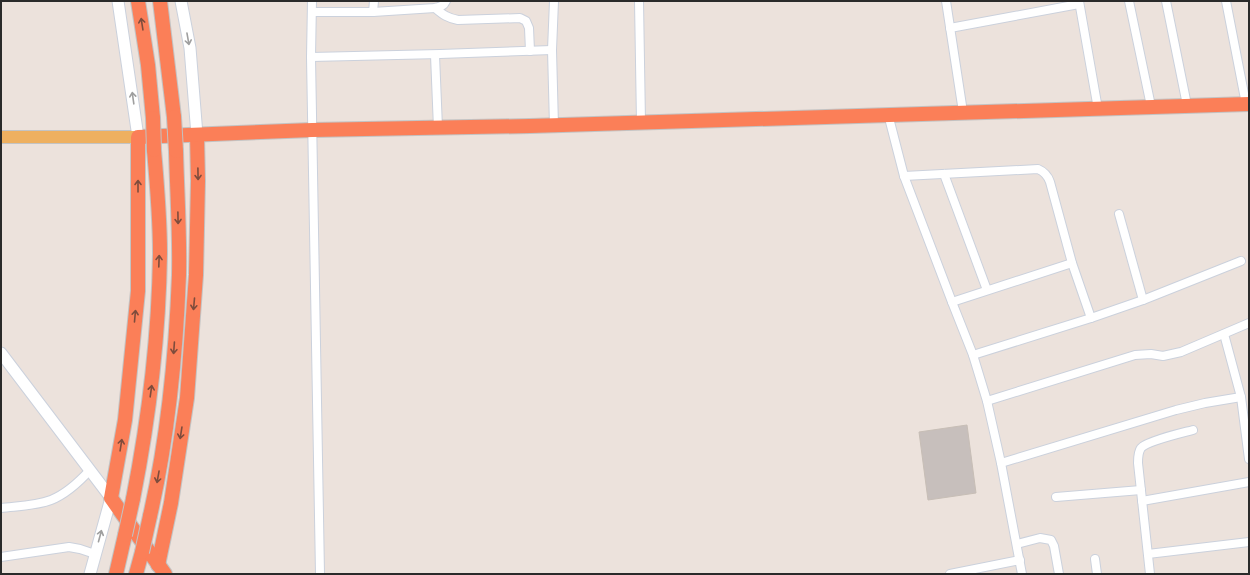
<svg xmlns="http://www.w3.org/2000/svg" width="1250" height="575" viewBox="0 0 1250 575" font-family="Roboto,sans-serif">
<style>
.building{fill:#c7bfbc;stroke:#c7beb6}
.lines{fill:none;stroke-linecap:round;stroke-linejoin:round}
.street-casing{stroke:#cbd1dc;stroke-width:10}
.secondary-casing{stroke:#cbd1dc;stroke-width:13}
.primary-casing{stroke:#c3c3c3;stroke-width:14}
.highway-casing{stroke:#c3c3c3;stroke-width:16}
.street{stroke:#fff;stroke-width:8}
.secondary{stroke:#fff;stroke-width:11}
.primary{stroke:#eeb060;stroke-width:12}
.highway{stroke:#fb7f58;stroke-width:14}
.highway-bridge-casing{stroke:#c3c3c3;stroke-width:16;stroke-linecap:butt}
.highway-bridge{stroke:#fb7f58;stroke-width:14}
.oneway{stroke:#7e4c3c}
.oneway2{stroke:#9f9f9f}
</style>
<rect width="100%" height="100%" fill="#ece2dc"/>
<polygon class="building" points="967,425 976,493 928,500 919,432"/>
<g class="lines">
<g class="street-casing">
<g id="street">
<polyline points="312,1 311,57 320,574"/>
<polyline points="639,1 641,123"/>
<polyline points="946,1 963,112"/>
<polyline points="1079,1 1098,109"/>
<polyline points="1129,1 1151,106"/>
<polyline points="1166,1 1187,105"/>
<polyline points="1226,1 1246,104"/>
<path d="M435,8C443,15 448,18 458,20L520,18L526,21L529,28L530,51"/>
<path d="M312,12H373L435,8C440,7 444,6 446,1"/>
<polyline points="373,12 374,1"/>
<polyline points="950,28 1079,4"/>
<polyline points="435,55 438,128"/>
<polyline points="311,57 440,54 552,50"/>
<polyline points="888,114 904,176 952,302 973,355 987,401 1001,463 1022,574"/>
<polyline points="554,126 552,50 554,1"/>
<polyline points="944,174 987,290"/>
<path d="M904,176L1038,169C1045,172 1048,176 1050,182L1072,263L1091,318"/>
<polyline points="1119,214 1143,300"/>
<polyline points="952,302 1072,263"/>
<polyline points="1224,334 1241,397 1249,459"/>
<polyline points="973,355 1091,318 1143,300 1241,261"/>
<polyline points="987,401 1135,355 1151,354 1163,356 1181,352 1249,323"/>
<polyline points="1001,463 1176,410 1205,403 1241,397"/>
<polyline points="1056,497 1141,490"/>
<polyline points="1142,501 1249,482"/>
<path d="M1,508C17,506 35,506 51,500C66,494 79,482 90,470"/>
<polyline points="1017,544 1040,538 1051,540 1054,546 1059,574"/>
<polyline points="1148,554 1249,542"/>
<polyline points="1,557 69,547 80,549 95,554"/>
<polyline points="1095,559 1097,574"/>
<polyline points="950,574 1020,560"/>
<path d="M1150,574L1138,463C1138,459 1138,452 1141,448C1147,441 1182,433 1193,430"/>
</g>
</g>
<g class="secondary-casing">
<g id="secondary">
<polyline points="118,1 138,137"/>
<polyline points="181,1 190,48 197,135"/>
<polyline points="1,353 111,498 90,574"/>
</g>
</g>
<g class="primary-casing">
<polyline id="primary" points="1,137 138,137"/>
</g>
<g class="highway-casing">
<g id="highway">
<polyline points="138,1 148,65 153,118"/>
<polyline points="160,1 174,117"/>
<path d="M133,499C149,418 159,335 160,253C160,219 157,184 154,150"/>
<path d="M150,516C168,437 176,355 179,275C180,234 177,192 176,151"/>
<polyline points="158,565 171,503 187,398 196,275 198,181 197,135"/>
<polyline points="116,574 125,535"/>
<polyline points="136,574 142,552"/>
<polyline points="165,574 111,498 125,420 138,291 138,137 312,130 530,126 1249,104"/>
</g>
</g>
<use href="#street" class="street"/>
<use href="#secondary" class="secondary"/>
<use href="#primary" class="primary"/>
<use href="#highway" class="highway"/>
<g class="highway-bridge-casing">
<g id="highway-bridge">
<polyline points="174,117 176,151"/>
<polyline points="153,118 154,150"/>
<polyline points="125,535 133,499"/>
<polyline points="142,552 150,516"/>
</g>
</g>
<use href="#highway-bridge" class="highway-bridge"/>
</g>
<defs><path id="oneway-shaft" d="M-6 0H5M1.5-3L5.5 0L1.5 3" fill="none" stroke-width="1.6" stroke-linecap="round" stroke-linejoin="round"/></defs>
<g class="oneway">
<use href="#oneway-shaft" transform="translate(142 24) rotate(-99)"/>
<use href="#oneway-shaft" transform="translate(198 174) rotate(89)"/>
<use href="#oneway-shaft" transform="translate(138 186) rotate(-90)"/>
<use href="#oneway-shaft" transform="translate(178 218) rotate(89)"/>
<use href="#oneway-shaft" transform="translate(159 261) rotate(-88)"/>
<use href="#oneway-shaft" transform="translate(194 304) rotate(95)"/>
<use href="#oneway-shaft" transform="translate(135 316) rotate(-85)"/>
<use href="#oneway-shaft" transform="translate(174 348) rotate(94)"/>
<use href="#oneway-shaft" transform="translate(151 391) rotate(-82)"/>
<use href="#oneway-shaft" transform="translate(181 433) rotate(99)"/>
<use href="#oneway-shaft" transform="translate(121 445) rotate(-81)"/>
<use href="#oneway-shaft" transform="translate(158 477) rotate(100)"/>
</g>
<g class="oneway2">
<use href="#oneway-shaft" transform="translate(188 39) rotate(80)"/>
<use href="#oneway-shaft" transform="translate(133 98) rotate(-98)"/>
<use href="#oneway-shaft" transform="translate(100 536) rotate(-75)"/>
</g>
<rect width="1250" height="575" fill="none" stroke="#2a2a2a" stroke-width="4"/>
</svg>
